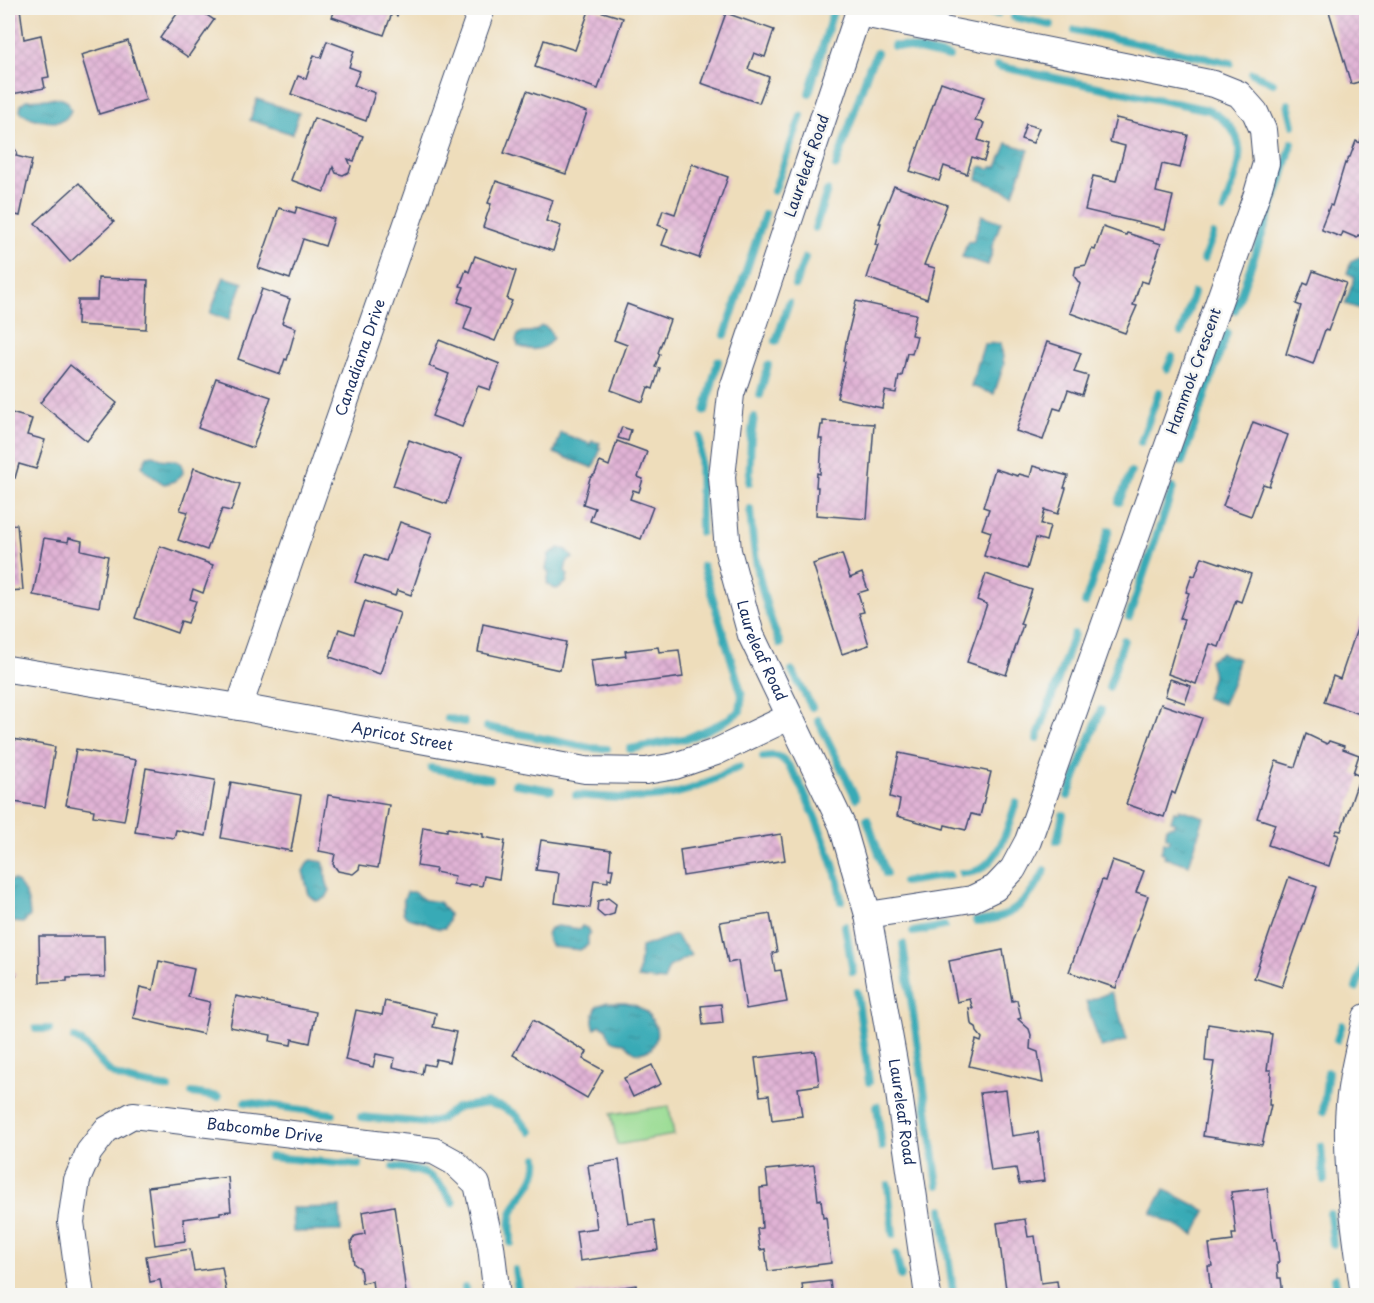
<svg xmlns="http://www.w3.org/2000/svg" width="1374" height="1303" viewBox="0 0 1374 1303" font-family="'Playpen Sans',sans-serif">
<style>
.park{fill:#9adc93;stroke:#5a8678;stroke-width:1.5}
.water{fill:url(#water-ripples);stroke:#2a6c8a;stroke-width:1.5}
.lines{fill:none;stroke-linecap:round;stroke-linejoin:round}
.stream{stroke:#39aab6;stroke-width:8}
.building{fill:url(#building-cross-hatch)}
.minor-casing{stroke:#3b496c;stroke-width:28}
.minor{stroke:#fff;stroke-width:26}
.labels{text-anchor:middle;stroke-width:5;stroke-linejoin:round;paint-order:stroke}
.street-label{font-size:15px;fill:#1b2f5e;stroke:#f6f6f2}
</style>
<defs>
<pattern id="water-ripples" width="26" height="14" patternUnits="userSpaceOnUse" patternTransform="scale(1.5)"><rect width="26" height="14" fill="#39aab6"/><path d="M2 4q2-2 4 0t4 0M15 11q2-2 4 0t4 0" fill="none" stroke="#2f8b97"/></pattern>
<pattern id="building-cross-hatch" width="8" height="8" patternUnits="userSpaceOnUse" patternTransform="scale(1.5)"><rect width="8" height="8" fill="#e1b3d5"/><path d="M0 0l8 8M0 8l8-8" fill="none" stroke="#c09ab9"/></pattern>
</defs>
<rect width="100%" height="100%" fill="#f6f6f2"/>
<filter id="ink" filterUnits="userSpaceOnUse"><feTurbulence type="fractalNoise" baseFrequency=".0167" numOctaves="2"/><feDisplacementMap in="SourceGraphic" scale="12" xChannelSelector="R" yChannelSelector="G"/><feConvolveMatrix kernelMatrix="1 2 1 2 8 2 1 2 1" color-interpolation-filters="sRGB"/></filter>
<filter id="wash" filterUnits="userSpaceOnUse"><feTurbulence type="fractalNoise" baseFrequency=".008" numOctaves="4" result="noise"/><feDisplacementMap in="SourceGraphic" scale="24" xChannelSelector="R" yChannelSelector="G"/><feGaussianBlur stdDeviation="1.35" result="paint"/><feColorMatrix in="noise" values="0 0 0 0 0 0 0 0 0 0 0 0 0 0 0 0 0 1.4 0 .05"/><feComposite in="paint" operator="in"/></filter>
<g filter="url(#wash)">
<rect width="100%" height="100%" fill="#edb"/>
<polygon class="park" points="669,1106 674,1135 617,1145 611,1114"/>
<g class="water">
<path d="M61,98L68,102L71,110C69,115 67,119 61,121C53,124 25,119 20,111L21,104L26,100Z"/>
<polygon points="257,99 299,113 292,134 250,120"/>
<polygon points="1007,143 1029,150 1013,194 977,179 979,168 982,166 989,169 992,167 997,167"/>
<polygon points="982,215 1001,222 991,249 993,250 988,265 962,257 968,241 973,242"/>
<polygon points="1359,257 1366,259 1366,311 1345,304 1355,277 1347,273 1351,261"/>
<polygon points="224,277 243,283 229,320 210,313"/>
<path d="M542,326C549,327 551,332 553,338C545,352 531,351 518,346L516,340C520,328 525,334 534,331C537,330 539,327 542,326Z"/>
<polygon points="1001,343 1004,365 994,394 971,386 984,344"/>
<polygon points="561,433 590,444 592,441 600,443 598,447 601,448 593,468 554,453"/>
<path d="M153,455C156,456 158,458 161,459C168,461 174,458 182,464L183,473C177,481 173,482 164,484C158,480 145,473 142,466L147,456Z"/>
<polygon points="559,548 567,550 573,558 567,562 565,571 568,575 566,583 557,589 552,588 547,583 549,573 546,569 549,554"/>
<polygon points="1221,653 1238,659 1233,682 1223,704 1206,698 1213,675 1209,660"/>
<polygon points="1179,809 1204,817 1189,865 1164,857 1165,854 1161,852 1164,842 1168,843 1170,840 1166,837 1166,829 1169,826 1174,826 1175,822 1171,821 1174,811 1178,812"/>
<path d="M312,860L323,862C328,871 323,880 330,890L326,898L317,901L309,895L303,871L308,862Z"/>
<path d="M14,880C26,889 29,902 30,916L23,923L13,922L8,914V881Z"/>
<path d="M407,892H413L425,900L439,902L449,914L448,922L445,928C436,930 431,925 422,922C418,920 412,920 408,918C399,913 403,899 407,892Z"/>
<polygon points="557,926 580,929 582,926 587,928 591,933 588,936 588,945 580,950 553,947 548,942 547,935 550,928"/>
<polygon points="675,935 692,955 669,967 664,981 638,978 641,947"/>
<polygon points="1111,992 1119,1012 1127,1040 1101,1048 1086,1002"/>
<path d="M607,1002C614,1005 619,1002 626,1003C648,1007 666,1028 651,1049C636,1056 635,1053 624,1043C612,1042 609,1040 606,1028L600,1025L595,1029C591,1020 593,1015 597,1006Z"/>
<polygon points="1164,1189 1206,1211 1194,1235 1151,1213"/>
<polygon points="340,1207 341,1231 293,1232 292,1208"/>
</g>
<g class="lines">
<g class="stream">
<polyline points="965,8 997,14"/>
<polyline points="1014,17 1051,25"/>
<polyline points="1075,30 1230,63"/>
<polyline points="894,46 901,46 949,57"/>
<path d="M997,66L1209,110C1257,137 1237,169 1224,210"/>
<polyline points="1252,73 1273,83"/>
<polyline points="809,93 834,8"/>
<polyline points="1288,104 1293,125"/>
<polyline points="836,166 869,68 877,53"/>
<polyline points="774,191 801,116"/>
<polyline points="815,228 827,191"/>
<polyline points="1204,259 1213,235"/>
<polyline points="795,285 805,258"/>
<polyline points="1235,310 1281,182 1292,143"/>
<polyline points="1181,333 1194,293"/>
<polyline points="725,335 765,214"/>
<polyline points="776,341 789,303"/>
<polyline points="1167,369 1172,357"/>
<polyline points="760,395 768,365"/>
<polyline points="705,411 718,361"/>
<polyline points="700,437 701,532"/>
<polyline points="1141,442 1159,392"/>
<polyline points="1182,462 1227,333"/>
<polyline points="749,483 751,439 754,417"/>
<polyline points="1119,502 1131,472"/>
<path d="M750,509C753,556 762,600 780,644"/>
<polyline points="1085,603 1109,530"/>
<polyline points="1129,617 1173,488"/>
<polyline points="792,671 812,707"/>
<polyline points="1109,687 1124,640"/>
<polyline points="447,718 464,722"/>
<polyline points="818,720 856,798"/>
<polyline points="487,727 590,748 607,749"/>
<polyline points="1037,739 1074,634"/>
<polyline points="630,749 688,738 722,723 740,711 742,695 703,566"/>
<path d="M763,757C769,756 775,755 781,758C798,768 830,853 836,874C839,883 840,892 841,901"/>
<polyline points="431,768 490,779"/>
<polyline points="515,784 551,790"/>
<path d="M576,795C613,798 652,802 688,790C705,784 722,775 739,767"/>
<polyline points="1068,796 1101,710"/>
<polyline points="867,819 886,874"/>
<polyline points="1057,841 1063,815"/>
<path d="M962,873C968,873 975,873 980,869C1002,856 1008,826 1016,803"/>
<polyline points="904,882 949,875"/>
<path d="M976,921C1011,921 1030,900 1045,870"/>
<polyline points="845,926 853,972"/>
<polyline points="913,932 944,926"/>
<polyline points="903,944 938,1185"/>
<polyline points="1356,988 1366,958"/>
<polyline points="857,992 869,1082"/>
<polyline points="36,1029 49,1029"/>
<path d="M74,1038C91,1046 96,1060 109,1071C124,1083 150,1084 169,1088"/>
<polyline points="1337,1040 1342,1025"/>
<polyline points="192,1093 218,1097"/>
<polyline points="245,1102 333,1114"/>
<polyline points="877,1106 882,1147"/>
<polyline points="1323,1112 1328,1072"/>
<polyline points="361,1117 427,1123 441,1119 456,1108 487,1103 502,1107 515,1114 531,1132"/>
<polyline points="1321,1146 1324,1180"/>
<polyline points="270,1157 359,1165"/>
<path d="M394,1167C428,1171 434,1174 453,1203"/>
<polyline points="888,1185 893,1234"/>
<polyline points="942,1209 953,1291"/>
<polyline points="1330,1214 1333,1244"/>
<path d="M511,1243C511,1234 509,1223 512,1214C519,1193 540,1182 537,1158"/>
<polyline points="896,1254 901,1276"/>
<polyline points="515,1270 519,1296"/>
<polyline points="1335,1278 1338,1296"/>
<polyline points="465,1288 466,1296"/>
</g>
</g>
<g id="blocks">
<g class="building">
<polygon points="8,8 20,8 24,39 41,35 49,77 43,78 45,88 12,94 8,79"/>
<polygon points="181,8 196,8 214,20 188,57 160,38"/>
<polygon points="336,8 400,8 397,16 392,13 384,35 332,17"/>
<polygon points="590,8 623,18 598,89 535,67 544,40 575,50"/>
<polygon points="1328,8 1365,8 1366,80 1351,84"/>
<polygon points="726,13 774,30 765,57 754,53 748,69 769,77 759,103 701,83"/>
<polygon points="128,41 146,100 99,114 81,55"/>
<polygon points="327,41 354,51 349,67 360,71 354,85 375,93 366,121 291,94 298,76 306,79 314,55 321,58"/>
<polygon points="941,82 984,97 975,121 984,123 978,140 989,144 984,161 972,157 967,174 944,166 939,181 910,171"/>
<polygon points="527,91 587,112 566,174 504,153"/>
<polygon points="314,118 363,136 354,161 348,159 351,166 349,172 343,175 336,173 333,167 324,192 291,180"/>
<polygon points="1116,118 1188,135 1180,168 1162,164 1156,192 1173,196 1165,229 1085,210 1093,176 1116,181 1125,146 1110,142"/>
<polygon points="1026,124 1039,128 1033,143 1021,139"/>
<polygon points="1366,124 1366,238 1358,235 1357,238 1343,232 1341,237 1322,230 1322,225 1330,205 1332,206 1345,163 1346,164 1349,157 1350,157 1356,141 1360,143"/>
<polygon points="8,143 11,144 17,152 16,156 32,160 20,216 8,213"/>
<polygon points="692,164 728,177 699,258 662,245 668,229 658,225 663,210 675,214"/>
<polygon points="496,181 553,200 546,221 561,226 553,251 483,227 491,204 488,203"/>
<polygon points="79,183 114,222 70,262 35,223"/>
<polygon points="894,186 947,205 924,265 935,268 927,299 867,278 878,245 875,245 881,223 879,223"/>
<polygon points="297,207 334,219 325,246 303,239 290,279 258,268 279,208 295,213"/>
<polygon points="1103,227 1126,235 1127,233 1161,244 1148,283 1141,281 1133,305 1137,306 1125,333 1070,313 1080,284 1074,276 1076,267 1086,265 1092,249 1095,250"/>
<polygon points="475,256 516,271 507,299 512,301 495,341 464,329 472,307 458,302 464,287 460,286 466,270 469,272"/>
<polygon points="1313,271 1346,283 1328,331 1325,330 1313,364 1286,354 1301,306 1296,304 1304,283 1308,285"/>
<polygon points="98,278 148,280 146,329 77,325 78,300 97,300"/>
<polygon points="262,289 290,299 282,323 296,328 287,360 285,359 280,374 238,359"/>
<polygon points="856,301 916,314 911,335 917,336 912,354 907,353 902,376 899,376 896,393 885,391 882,408 837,398 845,362 843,361 846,342"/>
<polygon points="627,304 670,320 658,353 660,354 655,367 660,368 653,389 648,387 643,402 611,390 627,345 614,340"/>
<polygon points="439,340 500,364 490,390 478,386 462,427 432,416 449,374 429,366"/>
<polygon points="1047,342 1081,353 1074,372 1088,376 1082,395 1068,390 1061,410 1054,408 1043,440 1016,431"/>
<polygon points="70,365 117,403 87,441 40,403"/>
<polygon points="216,378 271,397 253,448 198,428"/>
<polygon points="8,412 32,419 27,435 45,440 36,469 19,464 15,478 8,476"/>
<polygon points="823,421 874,424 867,519 816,515 818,487 816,487 817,473 820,474 822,439 819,439 821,425 823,425"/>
<polygon points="1253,422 1288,435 1269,486 1263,484 1251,516 1223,506"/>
<polygon points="622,427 631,430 628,441 618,438"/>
<polygon points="409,440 462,459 447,504 393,486"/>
<polygon points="617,441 647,452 638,477 643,479 639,492 633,490 630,499 653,507 641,539 590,521 595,508 583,504 590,478 595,474 600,462 609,466"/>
<polygon points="1033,466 1068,476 1064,488 1066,488 1058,514 1045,510 1041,524 1050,526 1046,541 1036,538 1027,569 984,556 991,532 982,529 989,509 983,507 995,469 1018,476 1019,474 1030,477"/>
<polygon points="194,468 240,484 231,511 222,509 207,550 178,540 188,512 180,510"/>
<polygon points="8,518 11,518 11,525 17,524 23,590 8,591"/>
<polygon points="400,522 432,533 411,595 397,590 395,596 355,582 365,554 386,561"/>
<polygon points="44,538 68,542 69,538 82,541 81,550 108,556 99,607 33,595"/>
<polygon points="160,546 213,565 203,593 193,589 190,599 196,601 188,623 181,621 177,633 135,618"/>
<polygon points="842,554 850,578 862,573 868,590 858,593 864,612 859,613 869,645 842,654 813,564"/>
<polygon points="1202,557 1251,574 1241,602 1236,600 1219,647 1210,644 1196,684 1168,674 1184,619 1180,618 1189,593 1186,592 1192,575 1195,576"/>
<polygon points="986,574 1032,590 1020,624 1023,625 1006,675 967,662 987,604 977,600"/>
<polygon points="365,601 400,613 380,674 330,657 339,629 354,634"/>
<polygon points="1361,617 1366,620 1366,716 1324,702 1333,676 1340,679"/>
<polygon points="483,624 566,642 560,670 478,652"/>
<polygon points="658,647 659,652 679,650 683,677 595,688 591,660 626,656 625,651"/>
<polygon points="1170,679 1191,686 1185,703 1165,696"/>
<polygon points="1161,704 1202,718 1175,794 1172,792 1164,817 1126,804"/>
<polygon points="1306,734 1327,744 1329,741 1344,746 1343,749 1359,755 1353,773 1360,776 1341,831 1337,830 1335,834 1339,835 1329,866 1268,845 1275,824 1257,818 1276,761 1295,767"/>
<polygon points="8,738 55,747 45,807 8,801"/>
<polygon points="76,749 136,760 124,821 93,816 94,810 66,805"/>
<polygon points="899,753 991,772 980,816 971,814 966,830 945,825 944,829 897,816 900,800 890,797"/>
<polygon points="146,768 215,780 206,836 176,830 174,838 135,832"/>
<polygon points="231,782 301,795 291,851 221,838"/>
<polygon points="328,795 389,805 378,868 360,865 359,869 353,874 338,871 333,864 335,854 319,851"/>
<polygon points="423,827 447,831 447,828 483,834 483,837 505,841 499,879 484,876 482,886 470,884 469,887 453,884 455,876 435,872 436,869 417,866"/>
<polygon points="781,834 785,860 683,876 680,850"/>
<polygon points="541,840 611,850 609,869 613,869 611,879 608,878 608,882 594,880 590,908 555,903 559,873 536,870"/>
<polygon points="1112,860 1144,871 1136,892 1148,896 1116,988 1069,972 1102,880 1105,881"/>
<polygon points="1289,877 1317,887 1282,987 1254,978"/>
<polygon points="608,898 616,904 614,914 604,917 597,911 598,901"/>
<polygon points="770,914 777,952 772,953 775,971 781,970 787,1002 746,1009 738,961 728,963 720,922"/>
<polygon points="39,936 104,936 105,977 67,978 67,981 40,982"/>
<polygon points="1003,950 1012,1001 1017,1000 1021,1018 1018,1019 1029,1029 1031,1035 1030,1049 1038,1052 1043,1083 969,1066 976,1040 981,1042 982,1038 977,1032 976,1027 971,1024 969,1008 973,1009 970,999 957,1002 949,961"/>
<polygon points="159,961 194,969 188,997 210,1002 203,1034 133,1018 140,987 153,990"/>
<polygon points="8,964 16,975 8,981"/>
<polygon points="236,996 316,1012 310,1043 292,1039 291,1045 270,1041 271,1035 230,1027"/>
<polygon points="385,1001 436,1013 433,1027 456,1032 449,1062 436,1059 434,1066 424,1064 422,1074 393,1067 395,1058 376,1054 373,1067 345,1060 356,1010 382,1015"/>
<polygon points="721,1004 723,1023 703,1025 701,1006"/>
<polygon points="533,1020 587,1052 583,1059 603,1070 587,1098 513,1055"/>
<polygon points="1208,1024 1272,1034 1267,1070 1271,1070 1269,1105 1271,1105 1262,1145 1203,1136 1214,1062 1205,1061"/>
<polygon points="815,1051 819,1085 798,1088 802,1116 772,1120 769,1095 760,1096 755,1058"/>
<polygon points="652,1065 661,1084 633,1097 624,1078"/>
<polygon points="1006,1090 1012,1136 1038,1132 1044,1181 1019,1184 1016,1168 991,1171 980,1093"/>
<polygon points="619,1160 628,1224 654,1220 658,1250 580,1261 576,1231 597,1228 588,1165"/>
<polygon points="814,1165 818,1200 821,1199 823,1218 826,1217 831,1263 768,1271 765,1249 760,1250 757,1229 762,1228 760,1188 768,1187 766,1170"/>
<polygon points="228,1177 231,1211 220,1212 220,1214 183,1219 185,1241 155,1245 148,1187"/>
<polygon points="1267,1188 1274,1240 1276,1239 1279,1263 1277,1263 1278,1278 1281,1278 1283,1296 1229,1296 1228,1292 1211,1293 1208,1266 1212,1266 1209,1244 1233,1241 1232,1234 1236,1234 1231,1192"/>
<polygon points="394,1206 406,1292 374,1296 372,1281 362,1283 360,1268 354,1264 351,1242 355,1236 365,1234 362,1212"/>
<polygon points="1025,1219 1028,1237 1035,1236 1041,1283 1057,1281 1059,1296 1007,1296 997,1223"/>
<polygon points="190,1249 194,1271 222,1267 227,1296 163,1296 160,1280 150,1282 146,1256"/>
<polygon points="830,1281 832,1296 789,1296 803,1292 802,1284"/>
<polygon points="636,1285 638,1296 578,1296 577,1294"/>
</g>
</g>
</g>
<g filter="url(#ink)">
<use href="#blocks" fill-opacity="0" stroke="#3b496c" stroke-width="1.5"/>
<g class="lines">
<g class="minor-casing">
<g id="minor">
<path id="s1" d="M860,8L731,394L722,477L728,551L751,635L842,825L868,915L897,1079L928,1296"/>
<polyline points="858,13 1214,84 1239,94 1255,112 1263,130 1266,163 1257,194 1028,841 1013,869 995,888 972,899 868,915"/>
<path id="s2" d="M8,669L239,707L585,770L646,771L675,766L716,752L789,717"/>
<path id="s3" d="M239,707L482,8"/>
<path id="s4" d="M81,1296L71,1222L77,1180L89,1152L106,1130L133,1115L434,1151L454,1162L477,1184L491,1246L497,1296"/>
<path d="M1364,1296C1357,1240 1347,1183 1348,1126C1348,1089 1358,1052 1366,1017"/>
</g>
</g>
<use href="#minor" class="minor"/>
</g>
</g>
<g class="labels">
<g class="street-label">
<text transform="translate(807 166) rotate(-71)" y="5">Laureleaf Road</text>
<text dy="5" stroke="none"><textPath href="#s3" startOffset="370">Canadiana Drive</textPath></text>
<text transform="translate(1194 371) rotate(-70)" y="5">Hammok Crescent</text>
<text dy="5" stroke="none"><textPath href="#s1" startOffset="670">Laureleaf Road</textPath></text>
<text dy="5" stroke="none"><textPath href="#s2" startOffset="400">Apricot Street</textPath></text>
<text dy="5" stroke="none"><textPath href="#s1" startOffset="1156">Laureleaf Road</textPath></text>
<text dy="5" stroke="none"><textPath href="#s4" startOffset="339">Babcombe Drive</textPath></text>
</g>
</g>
<rect width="1374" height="1303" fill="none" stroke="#f6f6f2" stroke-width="30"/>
</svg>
